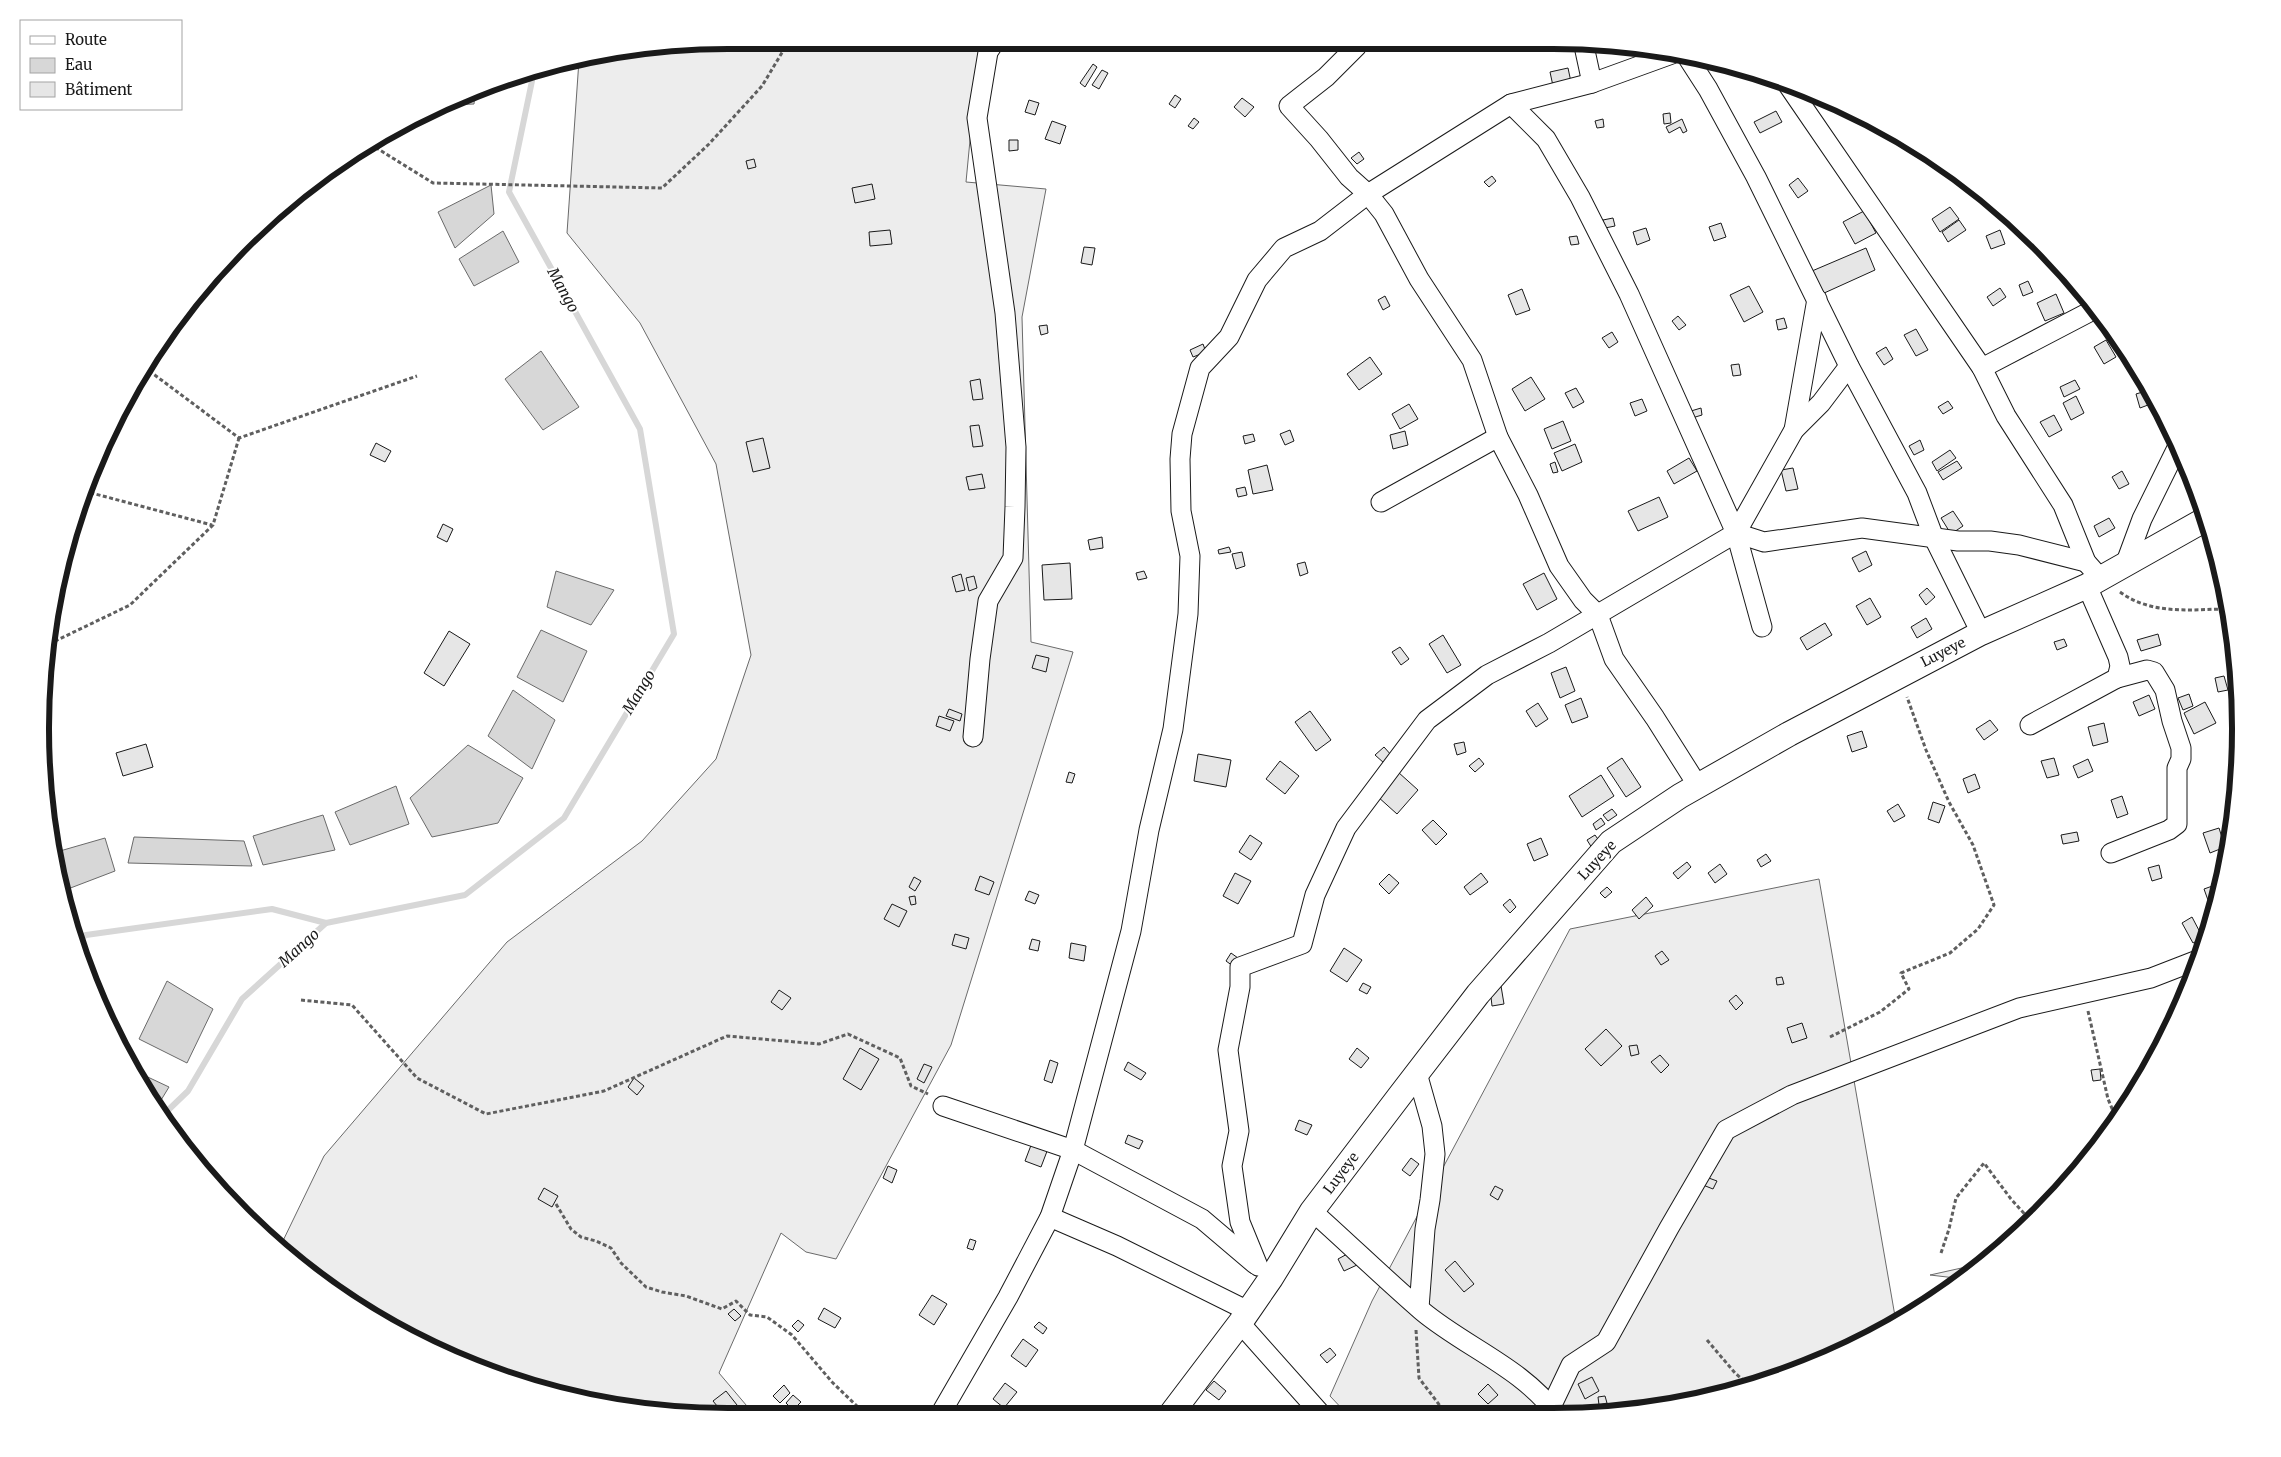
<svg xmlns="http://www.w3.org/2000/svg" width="2281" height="1457" viewBox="0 0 2281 1457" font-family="Merriweather,serif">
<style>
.built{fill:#ededed;stroke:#6a6a6a}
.water{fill:#d7d7d7;stroke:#6a6a6a}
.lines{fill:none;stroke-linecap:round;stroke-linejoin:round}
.stream{stroke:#d7d7d7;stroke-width:6}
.building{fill:#e6e6e6;stroke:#1a1a1a}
.minor-casing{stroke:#1a1a1a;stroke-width:21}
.tertiary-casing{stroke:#1a1a1a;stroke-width:26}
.path{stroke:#5f5f5f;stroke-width:3;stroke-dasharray:4 2.5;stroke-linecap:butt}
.minor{stroke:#fff;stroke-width:19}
.tertiary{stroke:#fff;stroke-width:24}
.labels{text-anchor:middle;stroke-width:4;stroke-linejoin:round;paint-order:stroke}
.street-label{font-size:14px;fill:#1a1a1a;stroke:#fff}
.water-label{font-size:15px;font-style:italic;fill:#1a1a1a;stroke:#fff}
.rim{fill:none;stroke:#1a1a1a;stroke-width:6}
</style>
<rect width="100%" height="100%" fill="#fff"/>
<g class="built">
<polygon points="638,46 979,46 966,182 1046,189 1022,317 1031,642 1073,652 951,1045 836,1259 806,1252 781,1233 719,1373 752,1412 639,1411 465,1364 384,1325 279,1249 324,1156 507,942 642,841 716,759 751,655 716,464 640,323 567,233 579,60"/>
<polygon points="1819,879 1896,1322 1857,1346 1731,1393 1597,1416 1347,1414 1330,1396 1372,1301 1570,929"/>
<polygon points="1984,1263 1964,1279 1930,1275"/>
</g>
<g class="water">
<polygon points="475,93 474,104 449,105"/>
<polygon points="491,185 494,214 455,248 438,212"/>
<polygon points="503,231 519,262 474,286 459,259"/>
<polygon points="541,351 579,407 543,430 505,379"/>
<polygon points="556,571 614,590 591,625 547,607"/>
<polygon points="541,630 587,651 563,702 517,677"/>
<polygon points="513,690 555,720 532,769 488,736"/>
<polygon points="468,745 523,778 498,823 432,837 410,798"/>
<polygon points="396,786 409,824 350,845 335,812"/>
<polygon points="323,815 335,850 263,865 253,836"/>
<polygon points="134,837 244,841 252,866 128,863"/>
<polygon points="105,838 115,871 60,892 53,853"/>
<polygon points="167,981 213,1009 187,1063 139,1039"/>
<polygon points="135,1071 169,1087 155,1110"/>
</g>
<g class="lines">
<g class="stream">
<polyline points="75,941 86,935 272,909 326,923"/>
<polyline points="161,1117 188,1091 242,999 326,923 465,895 564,818 674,634 640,429 509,192 532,81 531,71"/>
</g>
</g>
<g class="building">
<polygon points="1093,64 1097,67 1085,87 1080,83"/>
<polygon points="1568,68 1571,82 1553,86 1550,72"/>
<polygon points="1102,70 1108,73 1099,89 1092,85"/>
<polygon points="1175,95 1181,99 1175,108 1169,104"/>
<polygon points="1242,98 1254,107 1245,117 1234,107"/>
<polygon points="1029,100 1039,103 1035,115 1025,112"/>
<polygon points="1776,111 1782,122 1760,133 1754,122"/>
<polygon points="1670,113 1671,123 1664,124 1663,114"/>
<polygon points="1194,118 1199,122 1193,129 1188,126"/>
<polygon points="1603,119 1604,127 1597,128 1595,121"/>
<polygon points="1682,119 1687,131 1683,133 1680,127 1669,133 1666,127"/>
<polygon points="1052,121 1066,126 1060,144 1045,139"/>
<polygon points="1009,140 1018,140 1018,150 1009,151"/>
<polygon points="1359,152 1364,159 1357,164 1351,158"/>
<polygon points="754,159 756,167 748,169 746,161"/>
<polygon points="1492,176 1496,181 1489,187 1484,182"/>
<polygon points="1798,178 1808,191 1798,198 1789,185"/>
<polygon points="872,184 875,199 855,203 852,188"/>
<polygon points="1950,207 1959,219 1940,232 1932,219"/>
<polygon points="1864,211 1876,233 1855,244 1843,222"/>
<polygon points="1613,218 1615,226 1605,228 1603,220"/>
<polygon points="1959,220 1966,230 1948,242 1942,232"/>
<polygon points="1721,223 1726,237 1714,241 1709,227"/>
<polygon points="1646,228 1650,240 1637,245 1633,232"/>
<polygon points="890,230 892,244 870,246 869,232"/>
<polygon points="2000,230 2005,244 1991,249 1986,236"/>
<polygon points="1577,236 1579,244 1571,245 1569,237"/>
<polygon points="1084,247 1095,248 1092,265 1081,263"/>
<polygon points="1866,248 1875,270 1822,294 1812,271"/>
<polygon points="2028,281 2033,292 2023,296 2019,285"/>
<polygon points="1749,286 1763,312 1744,322 1730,295"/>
<polygon points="2000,288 2006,297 1993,306 1987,297"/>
<polygon points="1522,289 1530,310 1516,315 1508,295"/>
<polygon points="2056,294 2064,313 2045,321 2037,303"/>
<polygon points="1385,296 1390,306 1383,310 1378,300"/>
<polygon points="1678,316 1686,325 1679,330 1672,321"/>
<polygon points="1784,318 1787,328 1778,330 1776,320"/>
<polygon points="1047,325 1048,333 1041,335 1039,326"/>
<polygon points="1916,329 1928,350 1916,356 1904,335"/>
<polygon points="1612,332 1618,342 1609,348 1602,338"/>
<polygon points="2106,340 2116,357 2104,364 2094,347"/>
<polygon points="1203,344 1206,352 1193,357 1190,350"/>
<polygon points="1886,347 1893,359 1884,365 1876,353"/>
<polygon points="1370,357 1382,374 1359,390 1347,374"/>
<polygon points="1739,364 1741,375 1733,376 1731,365"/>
<polygon points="1531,377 1545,399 1525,411 1512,389"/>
<polygon points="980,379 983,399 973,400 970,381"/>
<polygon points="2075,380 2080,389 2064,397 2060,387"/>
<polygon points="1576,388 1584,402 1573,408 1565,393"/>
<polygon points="2149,390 2156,402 2140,408 2136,394"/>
<polygon points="2076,396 2084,413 2071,420 2063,403"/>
<polygon points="1642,399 1647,411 1635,416 1630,403"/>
<polygon points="1948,401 1953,408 1943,414 1938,407"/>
<polygon points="1409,404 1418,419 1400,429 1392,414"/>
<polygon points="1701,408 1702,415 1692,418 1691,411"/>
<polygon points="2054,415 2062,430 2049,437 2040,422"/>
<polygon points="1563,421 1571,441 1552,449 1544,429"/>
<polygon points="979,425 983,446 973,447 970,426"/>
<polygon points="1290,430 1294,441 1285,445 1280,434"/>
<polygon points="1405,431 1408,445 1393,449 1390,435"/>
<polygon points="1253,434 1255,441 1245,444 1243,436"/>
<polygon points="763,438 770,468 753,472 746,442"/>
<polygon points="1920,440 1924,450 1914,455 1909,446"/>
<polygon points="376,443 391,451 385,462 370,455"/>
<polygon points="1575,444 1582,462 1562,471 1554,453"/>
<polygon points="1950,450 1956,458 1937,471 1932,462"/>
<polygon points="1689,458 1697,471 1674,484 1667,471"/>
<polygon points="1957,461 1962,468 1943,480 1938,472"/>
<polygon points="1555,462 1558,472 1553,473 1550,464"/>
<polygon points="1267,465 1273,490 1253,494 1248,470"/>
<polygon points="1793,468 1798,489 1786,491 1781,470"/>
<polygon points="2122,471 2129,484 2119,489 2112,477"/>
<polygon points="982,474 985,488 969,490 966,477"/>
<polygon points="1245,487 1247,495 1238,497 1236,489"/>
<polygon points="1659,497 1668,517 1638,531 1628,511"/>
<polygon points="1953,511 1963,526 1951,534 1941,518"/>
<polygon points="2109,518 2115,528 2099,537 2094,526"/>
<polygon points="443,524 453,529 447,542 437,537"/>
<polygon points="1102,537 1103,548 1090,550 1088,540"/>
<polygon points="1229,547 1231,552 1219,554 1218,550"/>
<polygon points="1866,551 1872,565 1859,572 1852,558"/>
<polygon points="1242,552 1245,566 1236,569 1232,554"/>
<polygon points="1305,562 1308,573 1300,576 1297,564"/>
<polygon points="1070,563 1072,599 1044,600 1042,565"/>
<polygon points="1144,571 1147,578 1138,580 1136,573"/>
<polygon points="1544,573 1557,599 1537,610 1523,584"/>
<polygon points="961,574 965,590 956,592 952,577"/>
<polygon points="974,576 977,588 969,591 966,578"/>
<polygon points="1927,588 1935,597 1926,605 1919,595"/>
<polygon points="1870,598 1881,617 1867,625 1856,606"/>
<polygon points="1926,618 1932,629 1917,638 1911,627"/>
<polygon points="1825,623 1832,635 1807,650 1800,638"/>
<polygon points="449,631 470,644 444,686 424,673"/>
<polygon points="2158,634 2161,645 2141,651 2137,640"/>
<polygon points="1443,635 1461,665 1447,673 1429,644"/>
<polygon points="2064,639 2067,646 2057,650 2054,642"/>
<polygon points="1400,647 1409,659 1401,665 1392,652"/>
<polygon points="1036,655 1049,658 1046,672 1032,668"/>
<polygon points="1566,667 1575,691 1560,698 1551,673"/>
<polygon points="2224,676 2228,690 2218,692 2215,678"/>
<polygon points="2189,694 2193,706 2183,710 2178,698"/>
<polygon points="2149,695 2155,709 2139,716 2133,702"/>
<polygon points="1581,698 1588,717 1572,723 1565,705"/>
<polygon points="2205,702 2216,723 2194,734 2184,713"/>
<polygon points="1538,703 1548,719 1536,727 1526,711"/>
<polygon points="949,709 962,714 960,721 946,716"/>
<polygon points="1310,711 1331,740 1316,751 1295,722"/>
<polygon points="939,716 954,721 950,731 936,726"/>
<polygon points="1990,720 1998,730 1984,740 1976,729"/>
<polygon points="2104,723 2108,742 2093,746 2088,727"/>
<polygon points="1862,731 1867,747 1852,752 1847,736"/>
<polygon points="1464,742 1466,752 1457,755 1454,744"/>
<polygon points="146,744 153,767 123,776 116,753"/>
<polygon points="1384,747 1392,756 1384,763 1375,755"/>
<polygon points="1198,754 1231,760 1226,787 1194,781"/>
<polygon points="1479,758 1484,764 1475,772 1469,766"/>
<polygon points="1622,758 1641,787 1626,797 1607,768"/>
<polygon points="2054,758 2059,775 2047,778 2041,761"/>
<polygon points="2088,759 2093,771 2078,778 2073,766"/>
<polygon points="1280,761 1299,776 1285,794 1266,779"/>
<polygon points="1069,772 1075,774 1072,783 1066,782"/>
<polygon points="1398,772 1418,790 1397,814 1377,796"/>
<polygon points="1975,774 1980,788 1968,793 1963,779"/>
<polygon points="1601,775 1614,796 1582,817 1569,796"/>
<polygon points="2122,796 2128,814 2117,818 2111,800"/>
<polygon points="1933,802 1945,806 1939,823 1928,819"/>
<polygon points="1898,804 1905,816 1894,822 1887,811"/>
<polygon points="1612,809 1617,815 1608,821 1603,815"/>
<polygon points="1601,818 1605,824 1596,830 1593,824"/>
<polygon points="1433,820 1447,834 1436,845 1422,830"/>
<polygon points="2219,828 2225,847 2210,853 2203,833"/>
<polygon points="2077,832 2079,841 2063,844 2061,835"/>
<polygon points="1250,835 1262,843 1251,860 1239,852"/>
<polygon points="1595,835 1600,842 1592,848 1587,840"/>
<polygon points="1541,838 1548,855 1534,861 1527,844"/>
<polygon points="1766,854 1771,861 1761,867 1757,860"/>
<polygon points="1687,862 1691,867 1678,879 1673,873"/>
<polygon points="1720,864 1727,874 1715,883 1708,873"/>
<polygon points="2159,865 2162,878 2152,881 2148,868"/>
<polygon points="1235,873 1251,881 1238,904 1223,896"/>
<polygon points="1481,873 1488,882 1470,895 1464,887"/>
<polygon points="1389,874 1399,883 1389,894 1379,884"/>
<polygon points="980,876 994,882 989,895 975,890"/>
<polygon points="914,877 921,881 915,891 909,887"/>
<polygon points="2218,884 2216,901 2209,903 2204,889"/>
<polygon points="1607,887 1612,892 1605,898 1600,893"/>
<polygon points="1029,891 1039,895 1035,904 1025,900"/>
<polygon points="915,896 916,904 911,905 909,897"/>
<polygon points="1646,897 1653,906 1639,919 1632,910"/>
<polygon points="1510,899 1516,907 1510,913 1503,905"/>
<polygon points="892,904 907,911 899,927 884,919"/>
<polygon points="2192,917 2203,938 2193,943 2182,923"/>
<polygon points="955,934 969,938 966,949 952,945"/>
<polygon points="1032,939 1040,941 1038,951 1029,949"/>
<polygon points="1071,943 1086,946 1084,961 1069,958"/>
<polygon points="1344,948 1362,960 1347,982 1330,971"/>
<polygon points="1662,951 1669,960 1661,965 1655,956"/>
<polygon points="1231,953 1238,958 1233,966 1226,961"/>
<polygon points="1782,977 1784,984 1777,985 1776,978"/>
<polygon points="1363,983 1371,987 1367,994 1359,990"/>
<polygon points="1501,986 1504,1004 1492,1006 1490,988"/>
<polygon points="779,990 791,998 782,1010 771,1002"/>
<polygon points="1736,995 1743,1003 1736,1010 1729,1001"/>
<polygon points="1802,1023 1807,1038 1792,1043 1787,1028"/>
<polygon points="1606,1029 1622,1046 1601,1066 1585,1049"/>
<polygon points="1637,1045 1639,1054 1631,1056 1629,1046"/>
<polygon points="860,1048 879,1059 861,1090 843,1079"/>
<polygon points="1357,1048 1369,1058 1361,1068 1349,1059"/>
<polygon points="1660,1055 1669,1065 1661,1073 1651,1062"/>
<polygon points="1050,1060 1058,1063 1052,1083 1044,1080"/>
<polygon points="1128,1062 1146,1073 1141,1080 1124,1070"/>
<polygon points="924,1064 932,1067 924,1083 917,1079"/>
<polygon points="2100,1069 2101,1080 2093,1081 2091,1070"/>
<polygon points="634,1078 644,1086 637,1095 628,1087"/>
<polygon points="1299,1120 1312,1125 1307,1135 1295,1130"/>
<polygon points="1128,1135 1143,1141 1139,1149 1125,1143"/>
<polygon points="1033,1140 1049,1146 1041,1167 1025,1161"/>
<polygon points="1411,1158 1419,1164 1410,1176 1402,1170"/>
<polygon points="888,1166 897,1170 892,1183 883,1178"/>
<polygon points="1706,1177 1717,1181 1713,1189 1703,1185"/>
<polygon points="1495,1186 1503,1190 1498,1200 1490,1195"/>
<polygon points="544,1188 558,1196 552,1207 538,1199"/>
<polygon points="970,1239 976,1241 973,1250 967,1248"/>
<polygon points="1351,1252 1357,1265 1344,1271 1338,1259"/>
<polygon points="1455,1261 1474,1284 1464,1292 1445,1270"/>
<polygon points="932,1295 947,1304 934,1325 919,1315"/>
<polygon points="824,1308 841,1318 835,1328 818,1319"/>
<polygon points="734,1309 741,1316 735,1321 728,1314"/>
<polygon points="798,1320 804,1325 798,1332 792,1326"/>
<polygon points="1039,1322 1047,1328 1043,1334 1034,1327"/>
<polygon points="1023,1339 1038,1350 1026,1367 1011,1356"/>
<polygon points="1330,1348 1336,1355 1327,1363 1320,1355"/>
<polygon points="1592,1377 1599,1391 1585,1399 1578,1384"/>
<polygon points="1214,1381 1226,1391 1219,1400 1206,1390"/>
<polygon points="1005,1383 1017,1392 1004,1408 993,1399"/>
<polygon points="1488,1384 1498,1395 1488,1404 1478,1394"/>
<polygon points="784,1385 790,1393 780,1403 773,1396"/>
<polygon points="726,1391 737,1405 730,1412 722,1412 713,1401"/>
<polygon points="793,1395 801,1402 793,1410 786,1403"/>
<polygon points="1605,1396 1607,1403 1599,1405 1598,1397"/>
</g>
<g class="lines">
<g class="minor-casing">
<g id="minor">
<polyline points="1357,46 1326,77 1289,106 1319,139 1349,177 1368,194 1384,214 1419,279 1472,360 1498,437 1528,495 1559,566 1583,600 1598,615 1614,659 1655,718 1698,786"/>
<polyline points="1584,46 1592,83"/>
<polyline points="1688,58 1708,89 1756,177 1849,366 1917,493 1934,538 1981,633"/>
<polyline points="1788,85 1982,368 2006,416 2063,505 2086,562 2101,579"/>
<polyline points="1511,104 1546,139 1580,197 1629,294 1736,533 1762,627"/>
<polyline points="1982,368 2097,308"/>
<polyline points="1794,430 1817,299"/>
<polyline points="1381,502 1498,437"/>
<polyline points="1736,533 1764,542 1862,528 1958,541 1990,541 2019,545 2086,562"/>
<polyline points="2125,565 2142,519 2178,446"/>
<polyline points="2030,725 2117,678 2120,666 2118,657 2087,586"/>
<polyline points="973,737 980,659 988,601 1013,558 1015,507 1016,447 1005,313 977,118 988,52 992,46"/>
<polyline points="2111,853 2169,830 2177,824 2177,768 2181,759 2181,748 2172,721 2165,690 2154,672 2147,670 2117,678"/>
<polyline points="1417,1073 1432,1126 1435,1154 1430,1200 1425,1229 1419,1308"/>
<polyline points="943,1106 1073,1150 1202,1219 1255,1264"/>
<path d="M1312,1211C1349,1244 1385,1279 1422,1311C1465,1347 1523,1368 1557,1415"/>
<polyline points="1050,1217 1117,1246 1248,1311"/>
<polyline points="1258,1266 1240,1222 1232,1166 1239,1131 1228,1050 1240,987 1240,967 1302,944 1315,895 1346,828 1427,720 1487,675 1549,643 1736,533 1794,430 1821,403 1849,366"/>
<polyline points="1240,1323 1321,1414"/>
<polyline points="1551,1407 1571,1365 1606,1342 1669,1228 1726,1130 1792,1095 2019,1008 2151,978 2200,959"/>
<polyline points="941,1413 1008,1297 1050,1217 1073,1150 1131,931 1149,830 1173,729 1188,614 1190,556 1181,511 1180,459 1182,434 1200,368 1229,337 1257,280 1284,248 1320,231 1368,194 1511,104 1592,83 1672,54"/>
</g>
</g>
<g class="tertiary-casing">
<polyline id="tertiary" points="1171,1414 1240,1323 1271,1278 1312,1211 1401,1094 1478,994 1611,842 1680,796 1789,734 1981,633 2087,586 2206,519"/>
</g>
<g class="path">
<polyline points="370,144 433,183 662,188 709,144 762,86 786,46"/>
<polyline points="144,367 239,438 417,376"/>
<polyline points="84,491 212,525"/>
<path d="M2120,592C2150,614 2187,610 2222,609L2227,607"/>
<polyline points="49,644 130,605 213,525 239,438"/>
<polyline points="301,1000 352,1005 417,1078 486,1114 604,1091 727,1036 819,1044 848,1034 900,1058 911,1086 928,1094"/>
<polyline points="2088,1011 2108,1099 2116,1118"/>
<polyline points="1830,1037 1880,1012 1909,989 1901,973 1950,953 1978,929 1994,905 1973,845 1949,802 1926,750 1907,697"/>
<polyline points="556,1204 571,1229 581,1237 596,1241 611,1248 621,1263 646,1287 662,1292 686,1296 722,1309 736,1301 750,1315 767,1317 792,1335 832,1382 863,1412"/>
<polyline points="1941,1253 1949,1229 1956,1198 1984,1163 2011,1199 2030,1220"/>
<polyline points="1416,1330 1419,1378 1447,1415"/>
<polyline points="1707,1340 1735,1373 1750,1386"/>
</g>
<use href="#minor" class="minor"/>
<use href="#tertiary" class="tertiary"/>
</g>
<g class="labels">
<g class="street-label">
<text transform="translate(1943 652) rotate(-27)" y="5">Luyeye</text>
<text transform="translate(1597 860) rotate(-47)" y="5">Luyeye</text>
<text transform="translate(1341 1173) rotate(-53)" y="5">Luyeye</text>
</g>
<g class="water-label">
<text transform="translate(563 290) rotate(61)" y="5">Mango</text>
<text transform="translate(639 692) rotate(-59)" y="5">Mango</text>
<text transform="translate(299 948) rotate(-42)" y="5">Mango</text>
</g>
</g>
<path d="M0 0H2281V1457H0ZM728 49H1553A679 679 0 0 1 2232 728V729A679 679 0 0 1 1553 1408H728A679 679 0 0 1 49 729V728A679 679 0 0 1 728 49Z" fill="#fff" fill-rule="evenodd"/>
<path class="rim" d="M728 49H1553A679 679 0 0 1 2232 728V729A679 679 0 0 1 1553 1408H728A679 679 0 0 1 49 729V728A679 679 0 0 1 728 49Z"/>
<rect x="20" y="20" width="162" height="90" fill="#ffffff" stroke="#a3a3a3"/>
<rect x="30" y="36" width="25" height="8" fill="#ffffff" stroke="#a3a3a3"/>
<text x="65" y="45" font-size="15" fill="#1a1a1a">Route</text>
<rect x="30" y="58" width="25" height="15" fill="#d7d7d7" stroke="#a3a3a3"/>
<text x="65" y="70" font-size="15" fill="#1a1a1a">Eau</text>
<rect x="30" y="82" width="25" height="15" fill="#e6e6e6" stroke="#a3a3a3"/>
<text x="65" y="95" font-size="15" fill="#1a1a1a">Bâtiment</text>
</svg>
